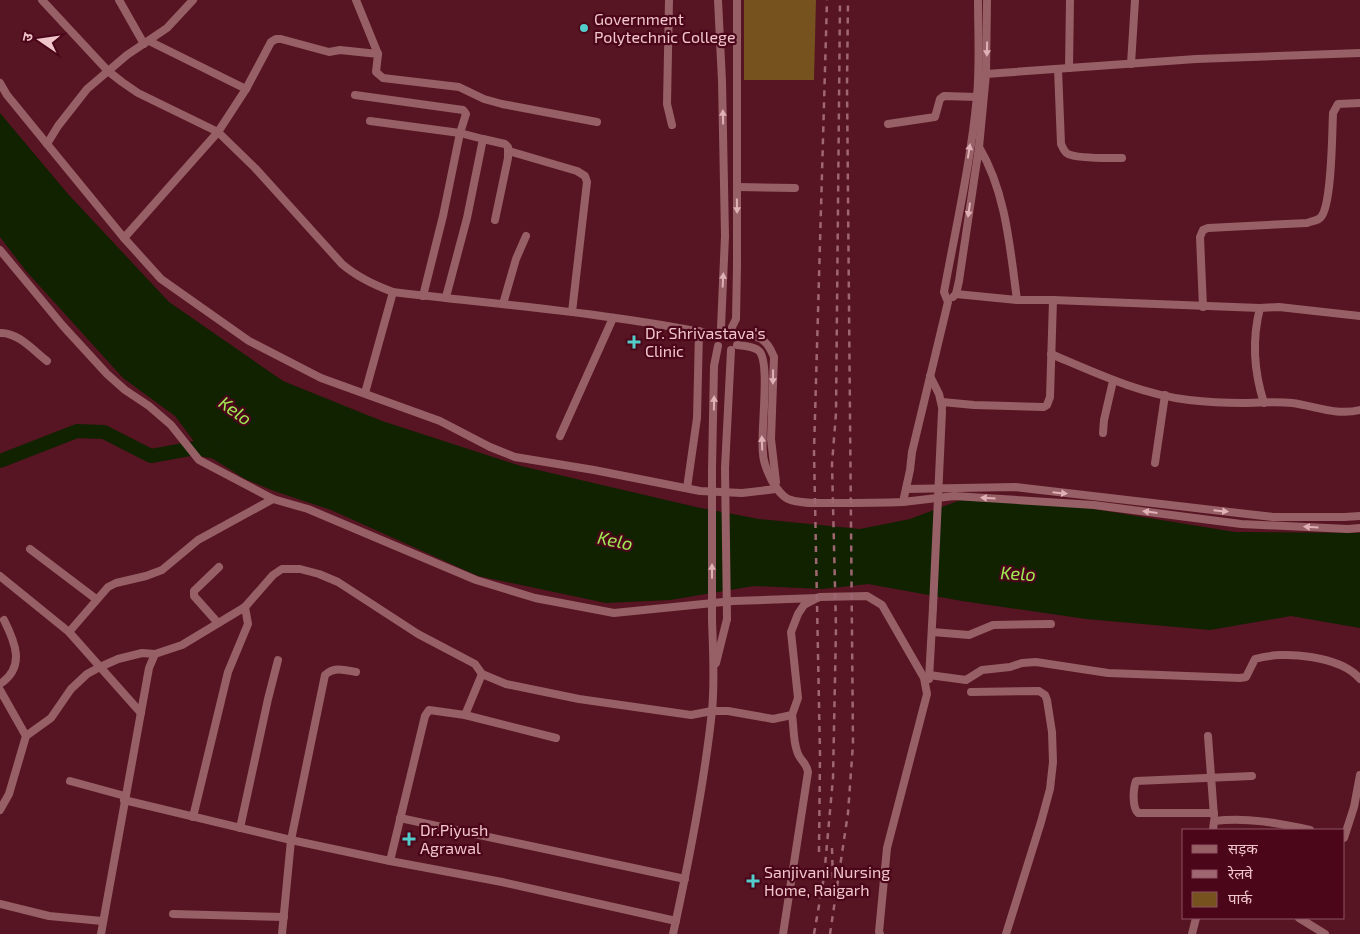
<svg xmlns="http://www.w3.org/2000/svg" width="1360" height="934" viewBox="0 0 1360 934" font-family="'Exo 2','Noto Sans Devanagari',sans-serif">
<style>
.green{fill:#76521f}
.water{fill:#102200}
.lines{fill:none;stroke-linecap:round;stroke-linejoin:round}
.river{stroke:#102200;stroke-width:14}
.minor{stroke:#975f66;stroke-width:8}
.rail{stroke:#9f6772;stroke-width:2.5;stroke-dasharray:6 6;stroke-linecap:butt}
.minor-bridge{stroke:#975f66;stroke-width:8}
.oneway{fill:#dfb1b7}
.poi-dot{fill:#53cdc9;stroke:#4b061a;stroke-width:2}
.labels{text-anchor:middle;stroke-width:4.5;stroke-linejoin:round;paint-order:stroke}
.poi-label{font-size:16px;fill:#f1c6cb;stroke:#4b061a;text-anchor:start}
.water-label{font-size:18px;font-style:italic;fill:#a0ea54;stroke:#4b061a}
</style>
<rect width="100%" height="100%" fill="#571423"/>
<polygon class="green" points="744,0 816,0 814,80 744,80"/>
<polygon class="water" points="0,113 68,194 169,302 283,381 382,421 521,466 696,507 759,519 860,529 910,519 963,499 1057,503 1235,532 1360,533 1360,628 1291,616 1210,630 1086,619 962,601 868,584 823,589 754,586 670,600 606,603 478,576 331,510 274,491 245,479 202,452 175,416 123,378 26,271 0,237"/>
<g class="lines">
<polyline class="river" points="0,461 77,431 104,432 151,456 195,448 217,452"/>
<g class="minor">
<path d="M42,0L108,71L122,82L138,93L218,132L255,168L342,264C357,277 374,285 393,292C501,305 610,313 716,335"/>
<polyline points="119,0 144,44"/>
<polyline points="356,0 378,54"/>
<polyline points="669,0 667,104 672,125"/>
<polyline points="718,0 722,81 725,236 721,328"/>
<polyline points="149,41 246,89"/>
<polyline points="1131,64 1135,0"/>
<polyline points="1069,68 1070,0"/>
<path d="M1058,69L1061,144C1063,148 1064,152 1068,154C1078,159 1109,158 1122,158"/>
<polyline points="986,74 1196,59 1360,53"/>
<polyline points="0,83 7,95 47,144 124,238 161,279 249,341 321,378 440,421 490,447 515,457 594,470 700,491 742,493 776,489"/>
<polyline points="355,95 463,110 466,114 460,133 483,139 467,218 446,297"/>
<polyline points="370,121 460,133 443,216 423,296"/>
<polyline points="888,124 935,117 940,99 944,96 977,97"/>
<polyline points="483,139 505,144 508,147 508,158 495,220"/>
<polyline points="47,144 58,126 87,89 127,55 167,28 193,0"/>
<path d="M979,147C1006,192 1010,248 1017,300"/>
<polyline points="509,151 577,171 585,176 587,182 572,312"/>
<polyline points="737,187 795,188"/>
<polyline points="124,238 218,132 246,89 271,42 276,39 281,39 329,52 340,50 378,54 376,72 383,78 459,87 484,99 502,104 597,122"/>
<polyline points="0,250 63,326 107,374 125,390 149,406 171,425 199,460 273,499 308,509 476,580 535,598 614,613 733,601 817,598"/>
<polyline points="956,294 1017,300 1053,300 1260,308 1279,307 1360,316"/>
<polyline points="953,297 956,294 959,281 979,147 986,74 987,0"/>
<polyline points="503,304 516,259 526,236"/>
<path d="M1203,307L1200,237L1203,230L1208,228L1307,223C1312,221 1318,221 1321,217C1332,204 1332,133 1333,113L1338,104L1360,103"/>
<path d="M1260,308C1252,339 1254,372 1264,403"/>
<polyline points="732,327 736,319 737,266 737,0"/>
<path d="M0,333C18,332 34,351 47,361"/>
<path d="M739,334C759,336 766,337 774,357L771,439L776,482"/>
<path d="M737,345C744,346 754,346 759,351C771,363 760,433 763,453C763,463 767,470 771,479C775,486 780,495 788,499C801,504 816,503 830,503C854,503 878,503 903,502L910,470L912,452L948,302L944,292C956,227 971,161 977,96C980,64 978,32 978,0"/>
<path d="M1051,354C1096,373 1140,394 1189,400C1206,402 1225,403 1243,403C1259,403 1276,401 1292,403C1315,406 1337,416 1360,410"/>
<polyline points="930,376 939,394 942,407"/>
<polyline points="365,393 393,292"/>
<polyline points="942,402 974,405 1044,407 1047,405 1050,397 1053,300"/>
<polyline points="1103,433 1104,420 1113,381"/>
<polyline points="560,436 613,318"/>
<polyline points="1155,463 1165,395"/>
<polyline points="725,468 731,350"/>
<polyline points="712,469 714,366 718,346"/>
<polyline points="687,488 697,418 699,331"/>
<polyline points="906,489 1015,487 1273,517 1344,517 1360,516"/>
<polyline points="903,502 954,496 1094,505 1241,524 1348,529 1360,528"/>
<polyline points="30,549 96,599"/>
<polyline points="0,576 69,632 141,713"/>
<polyline points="218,623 194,596 194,591 219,567"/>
<polyline points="69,632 108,587 116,583 146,576 162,570 198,540 273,499"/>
<polyline points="932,632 969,635 993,625 1051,624"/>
<polyline points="716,663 727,619"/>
<path d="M929,675L966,680L982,670L1010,667L1022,663L1036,662L1108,673L1240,678L1246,677L1255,659C1283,650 1341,656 1360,679"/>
<polyline points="929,679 933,607"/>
<path d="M0,684C26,667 15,642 4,620"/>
<polyline points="0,690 26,736"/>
<polyline points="971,692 1039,691 1045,695 1047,700 1052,732 1053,762 1050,789 1041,822 1006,934"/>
<polyline points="465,715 482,674"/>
<polyline points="1208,736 1214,816"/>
<polyline points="70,781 125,796"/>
<polyline points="124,800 291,840 390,861 502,882 676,921"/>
<polyline points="0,810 9,794 26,736 51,718 71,689 87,674 100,667 118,659 142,653 155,654"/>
<path d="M1214,813H1138C1132,807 1133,789 1136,781L1252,776"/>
<polyline points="193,817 228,672 248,624 245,607"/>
<polyline points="400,818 685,879"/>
<polyline points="240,828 268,699 278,660"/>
<path d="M1213,830L1214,821C1247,817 1278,823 1310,830"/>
<polyline points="1344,838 1354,807 1360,775"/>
<polyline points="390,861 425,716 429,710 465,715 556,738"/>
<polyline points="0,904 49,916 102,921"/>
<polyline points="173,914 284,917"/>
<polyline points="1299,918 1325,934"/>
<polyline points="101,934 149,668 155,654 182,645 245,607 273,575 282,569 300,569 319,574 338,582 418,634 475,664 482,674 506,684 579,699 691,715 712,711 728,711 773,719 792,715 798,698 791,632 798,614 804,605 819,597 867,596 882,605 924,678 927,694 887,848 879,932 880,934"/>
<path d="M282,934L291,840L325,675C334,666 345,670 356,672"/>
<path d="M673,934C689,861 704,786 712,711C715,681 713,650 712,620"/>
<path d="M783,934L808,772C807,763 799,760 797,751C793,740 794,727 792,715"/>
<polyline points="1192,934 1196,918"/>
</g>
<g class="rail">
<polyline points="832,848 833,883"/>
<polyline points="819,852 820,755 814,451 827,0"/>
<polyline points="814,934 824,877 833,778 836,628 832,464 836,413 840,0"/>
<polyline points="830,934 848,813 853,744 847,85 848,0"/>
</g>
<g class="minor-bridge">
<polyline points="725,468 727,619"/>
<polyline points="933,607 942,411"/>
<polyline points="712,620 712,469"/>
</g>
</g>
<defs><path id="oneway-solid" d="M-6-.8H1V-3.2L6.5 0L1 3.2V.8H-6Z" transform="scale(1.25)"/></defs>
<g class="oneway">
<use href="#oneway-solid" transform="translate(987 49) rotate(91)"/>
<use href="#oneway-solid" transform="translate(723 117) rotate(-91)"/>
<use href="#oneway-solid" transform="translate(969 151) rotate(-81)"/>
<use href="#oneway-solid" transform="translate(737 206) rotate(89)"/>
<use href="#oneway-solid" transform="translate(969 210) rotate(98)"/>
<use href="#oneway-solid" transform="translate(723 280) rotate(-87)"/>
<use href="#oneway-solid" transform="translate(773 377) rotate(91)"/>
<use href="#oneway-solid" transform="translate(714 403) rotate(-89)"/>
<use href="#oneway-solid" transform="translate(762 443) rotate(-92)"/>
<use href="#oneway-solid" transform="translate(1060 493) rotate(6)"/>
<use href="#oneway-solid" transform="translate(988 498) rotate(-177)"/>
<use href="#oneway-solid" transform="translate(1221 511) rotate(6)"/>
<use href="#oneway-solid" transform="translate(1150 512) rotate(-173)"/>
<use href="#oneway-solid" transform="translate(1311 527) rotate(-177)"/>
<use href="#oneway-solid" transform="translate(712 571) rotate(-90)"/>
</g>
<g class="poi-dot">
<circle cx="584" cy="28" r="5"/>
<path d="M631.5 334.5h5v5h5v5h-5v5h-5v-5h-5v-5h5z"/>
<path d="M406.5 831.5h5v5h5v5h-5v5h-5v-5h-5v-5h5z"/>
<path d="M750.5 873.5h5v5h5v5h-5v5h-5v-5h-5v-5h5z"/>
</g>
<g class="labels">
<g class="poi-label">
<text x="594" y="25">Government<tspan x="594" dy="18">Polytechnic College</tspan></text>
<text x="645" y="339">Dr. Shrivastava's<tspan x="645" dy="18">Clinic</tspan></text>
<text x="420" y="836">Dr.Piyush<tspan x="420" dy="18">Agrawal</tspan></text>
<text x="764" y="878">Sanjivani Nursing<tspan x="764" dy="18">Home, Raigarh</tspan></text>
</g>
<g class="water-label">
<text transform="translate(235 411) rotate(36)" y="6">Kelo</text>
<text transform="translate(615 541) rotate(12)" y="6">Kelo</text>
<text transform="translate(1018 574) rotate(3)" y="6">Kelo</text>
</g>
</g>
<rect x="1182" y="829" width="162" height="90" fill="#4b061a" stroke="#8d5361"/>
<rect x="1192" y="845" width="25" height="8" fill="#975f66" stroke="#8d5361"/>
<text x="1228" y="854" font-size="15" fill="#f1c6cb">सड़क</text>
<rect x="1192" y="870" width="25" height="8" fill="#9f6772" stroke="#8d5361"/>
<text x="1228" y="879" font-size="15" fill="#f1c6cb">रेलवे</text>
<rect x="1192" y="892" width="25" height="15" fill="#76521f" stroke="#8d5361"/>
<text x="1228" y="904" font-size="15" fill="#f1c6cb">पार्क</text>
<g transform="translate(40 40) rotate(283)" stroke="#4b061a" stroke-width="4" paint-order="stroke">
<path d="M0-4L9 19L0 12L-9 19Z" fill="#f1c6cb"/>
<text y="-8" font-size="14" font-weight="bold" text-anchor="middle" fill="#f1c6cb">उ</text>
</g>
</svg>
